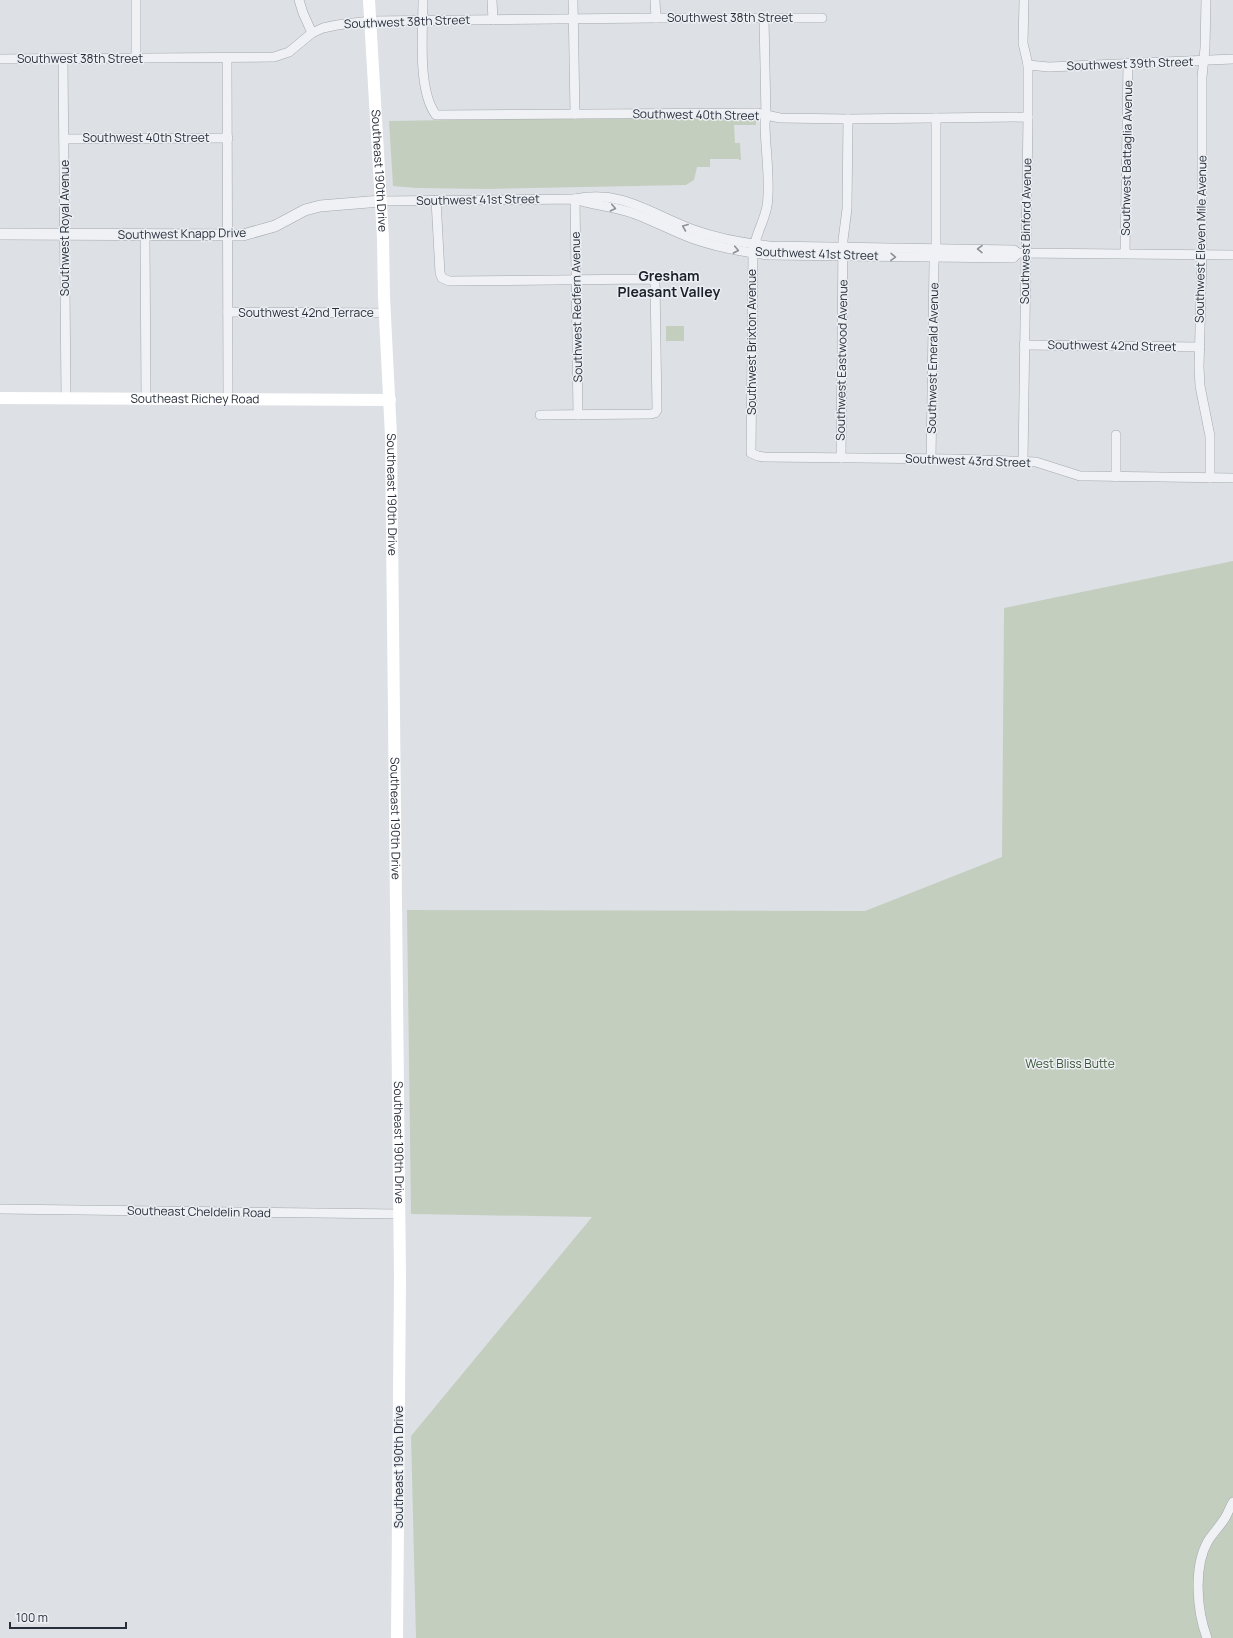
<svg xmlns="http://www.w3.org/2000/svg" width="1233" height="1638" viewBox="0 0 1233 1638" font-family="Manrope,sans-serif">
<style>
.green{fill:#c4cebf}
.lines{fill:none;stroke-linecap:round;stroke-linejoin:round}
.minor-casing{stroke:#a3a8ae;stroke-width:10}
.tertiary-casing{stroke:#a3a8ae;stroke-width:12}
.minor{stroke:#eff1f4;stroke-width:9}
.tertiary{stroke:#eff1f4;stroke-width:11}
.secondary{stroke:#fff;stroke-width:12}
.oneway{stroke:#8c9097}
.labels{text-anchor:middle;stroke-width:3;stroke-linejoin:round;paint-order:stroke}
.street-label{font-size:12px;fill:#282f3a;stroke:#eceff3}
.park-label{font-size:12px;fill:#3e5537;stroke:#eceff3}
.quarter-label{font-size:14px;font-weight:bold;fill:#1b212b;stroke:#eceff3}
</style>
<rect width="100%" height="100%" fill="#dde1e5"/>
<g class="green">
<polygon points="756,115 756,125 734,125 735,143 740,143 741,160 739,160 739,159 710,159 710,167 697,167 694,180 686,185 486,189 416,188 393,186 389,121"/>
<rect x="666" y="326" width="18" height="15"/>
<polygon points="1233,561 1233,1638 416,1638 411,1436 592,1217 411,1214 407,910 865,911 1002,857 1004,608"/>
</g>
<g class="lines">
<g class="minor-casing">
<g id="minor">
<polyline points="136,0 136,58"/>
<polyline points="299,0 303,13 312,33"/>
<path d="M423,0C423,31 417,90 436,115L757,113L780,118L848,119L1028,117"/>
<polyline points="492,0 493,20"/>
<polyline points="573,0 575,114"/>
<polyline points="655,0 656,18"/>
<polyline points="1206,0 1205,48 1202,77 1202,254 1199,367 1200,386 1210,436 1210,478"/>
<path d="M764,18L766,116L765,123C765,148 771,182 767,206C764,223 755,234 753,253L751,453L758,456L764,457L953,459L1036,462L1080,476H1089L1233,478"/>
<polyline points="227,58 228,399"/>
<polyline points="0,59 274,57 289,52 312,33 323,28 337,25 370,21 656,18 822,18"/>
<polyline points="63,59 66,398"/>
<polyline points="1028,65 1049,67 1233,59"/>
<polyline points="64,139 228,138"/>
<path d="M575,199C623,189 652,215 694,230C719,239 743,243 769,246L1014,250L1018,253L1233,255"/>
<polyline points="575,199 578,415"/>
<polyline points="436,200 440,273 442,278 449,281 649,279 655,281 657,410 655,413 651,414 540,415"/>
<path d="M381,201L575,199C595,206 615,206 635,214C654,221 672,231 691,238C716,247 742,252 769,255L1013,258L1018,253"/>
<polyline points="145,235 146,399"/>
<polyline points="1125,253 1128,64"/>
<polyline points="228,312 385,313"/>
<polyline points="1024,345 1200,347"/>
<polyline points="1116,435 1116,477"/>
<polyline points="841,458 843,240 847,209 848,119"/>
<polyline points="931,459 934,263 936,248 936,118"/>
<polyline points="1023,462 1028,117 1028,65 1023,43 1024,0"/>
<polyline points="0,1209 399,1214"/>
<path d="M1207,1638C1197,1611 1193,1567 1208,1541C1213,1533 1220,1526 1225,1518C1228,1513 1230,1507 1233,1502"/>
</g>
</g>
<g class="tertiary-casing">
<polyline id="tertiary" points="0,234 243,235 275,226 305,210 320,206 381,201"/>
</g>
<use href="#minor" class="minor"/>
<use href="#tertiary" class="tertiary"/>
<g class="secondary">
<path id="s1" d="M369,0L383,238L384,297L391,436L400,1278L397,1638"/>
<path id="s2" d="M0,398L390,400"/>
</g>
</g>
<defs><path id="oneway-chevron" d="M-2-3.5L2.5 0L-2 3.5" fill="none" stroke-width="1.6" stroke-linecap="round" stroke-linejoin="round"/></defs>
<g class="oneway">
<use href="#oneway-chevron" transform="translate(613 208) rotate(12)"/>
<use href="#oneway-chevron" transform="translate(685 227) rotate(-158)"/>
<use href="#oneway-chevron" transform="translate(980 249) rotate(-179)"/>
<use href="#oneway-chevron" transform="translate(736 250) rotate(11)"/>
<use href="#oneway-chevron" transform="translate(893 257) rotate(1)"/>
</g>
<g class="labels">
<g class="street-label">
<text x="730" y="22">Southwest 38th Street</text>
<text transform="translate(407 22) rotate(-2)" y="4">Southwest 38th Street</text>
<text x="80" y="63">Southwest 38th Street</text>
<text transform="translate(1130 64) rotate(-2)" y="4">Southwest 39th Street</text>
<text transform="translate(696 115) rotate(1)" y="4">Southwest 40th Street</text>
<text x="146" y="142">Southwest 40th Street</text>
<text transform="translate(1127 158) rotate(-89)" y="4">Southwest Battaglia Avenue</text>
<text dy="4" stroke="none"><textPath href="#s1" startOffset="171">Southeast 190th Drive</textPath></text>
<text transform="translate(478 200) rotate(-1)" y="4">Southwest 41st Street</text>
<text transform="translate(65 228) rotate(-90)" y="4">Southwest Royal Avenue</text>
<text transform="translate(1026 231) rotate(-89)" y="4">Southwest Binford Avenue</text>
<text transform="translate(182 234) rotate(-1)" y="4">Southwest Knapp Drive</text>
<text transform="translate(1201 239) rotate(-89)" y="4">Southwest Eleven Mile Avenue</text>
<text transform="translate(817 254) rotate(2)" y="4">Southwest 41st Street</text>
<text transform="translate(577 307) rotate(-91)" y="4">Southwest Redfern Avenue</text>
<text x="306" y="317">Southwest 42nd Terrace</text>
<text transform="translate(752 342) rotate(-90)" y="4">Southwest Brixton Avenue</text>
<text transform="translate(1112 346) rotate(1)" y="4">Southwest 42nd Street</text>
<text transform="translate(933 358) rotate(-89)" y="4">Southwest Emerald Avenue</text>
<text transform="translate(842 360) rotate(-89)" y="4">Southwest Eastwood Avenue</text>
<text dy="4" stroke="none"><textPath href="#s2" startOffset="195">Southeast Richey Road</textPath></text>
<text transform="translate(968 461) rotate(2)" y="4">Southwest 43rd Street</text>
<text dy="4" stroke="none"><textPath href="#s1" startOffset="495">Southeast 190th Drive</textPath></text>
<text dy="4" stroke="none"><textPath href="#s1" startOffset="819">Southeast 190th Drive</textPath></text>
<text dy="4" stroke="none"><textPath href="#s1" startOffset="1143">Southeast 190th Drive</textPath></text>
<text transform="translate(199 1212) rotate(1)" y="4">Southeast Cheldelin Road</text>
<text transform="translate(399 1467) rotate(-90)" y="4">Southeast 190th Drive</text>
</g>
<g class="park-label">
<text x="1070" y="1068">West Bliss Butte</text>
</g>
<g class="quarter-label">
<text x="669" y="281">Gresham<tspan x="669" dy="16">Pleasant Valley</tspan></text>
</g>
</g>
<path d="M10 1622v6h116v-6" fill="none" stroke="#282f3a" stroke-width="2"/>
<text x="16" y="1622" font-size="12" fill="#282f3a" stroke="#eceff3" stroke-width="3" paint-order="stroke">100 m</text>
</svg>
